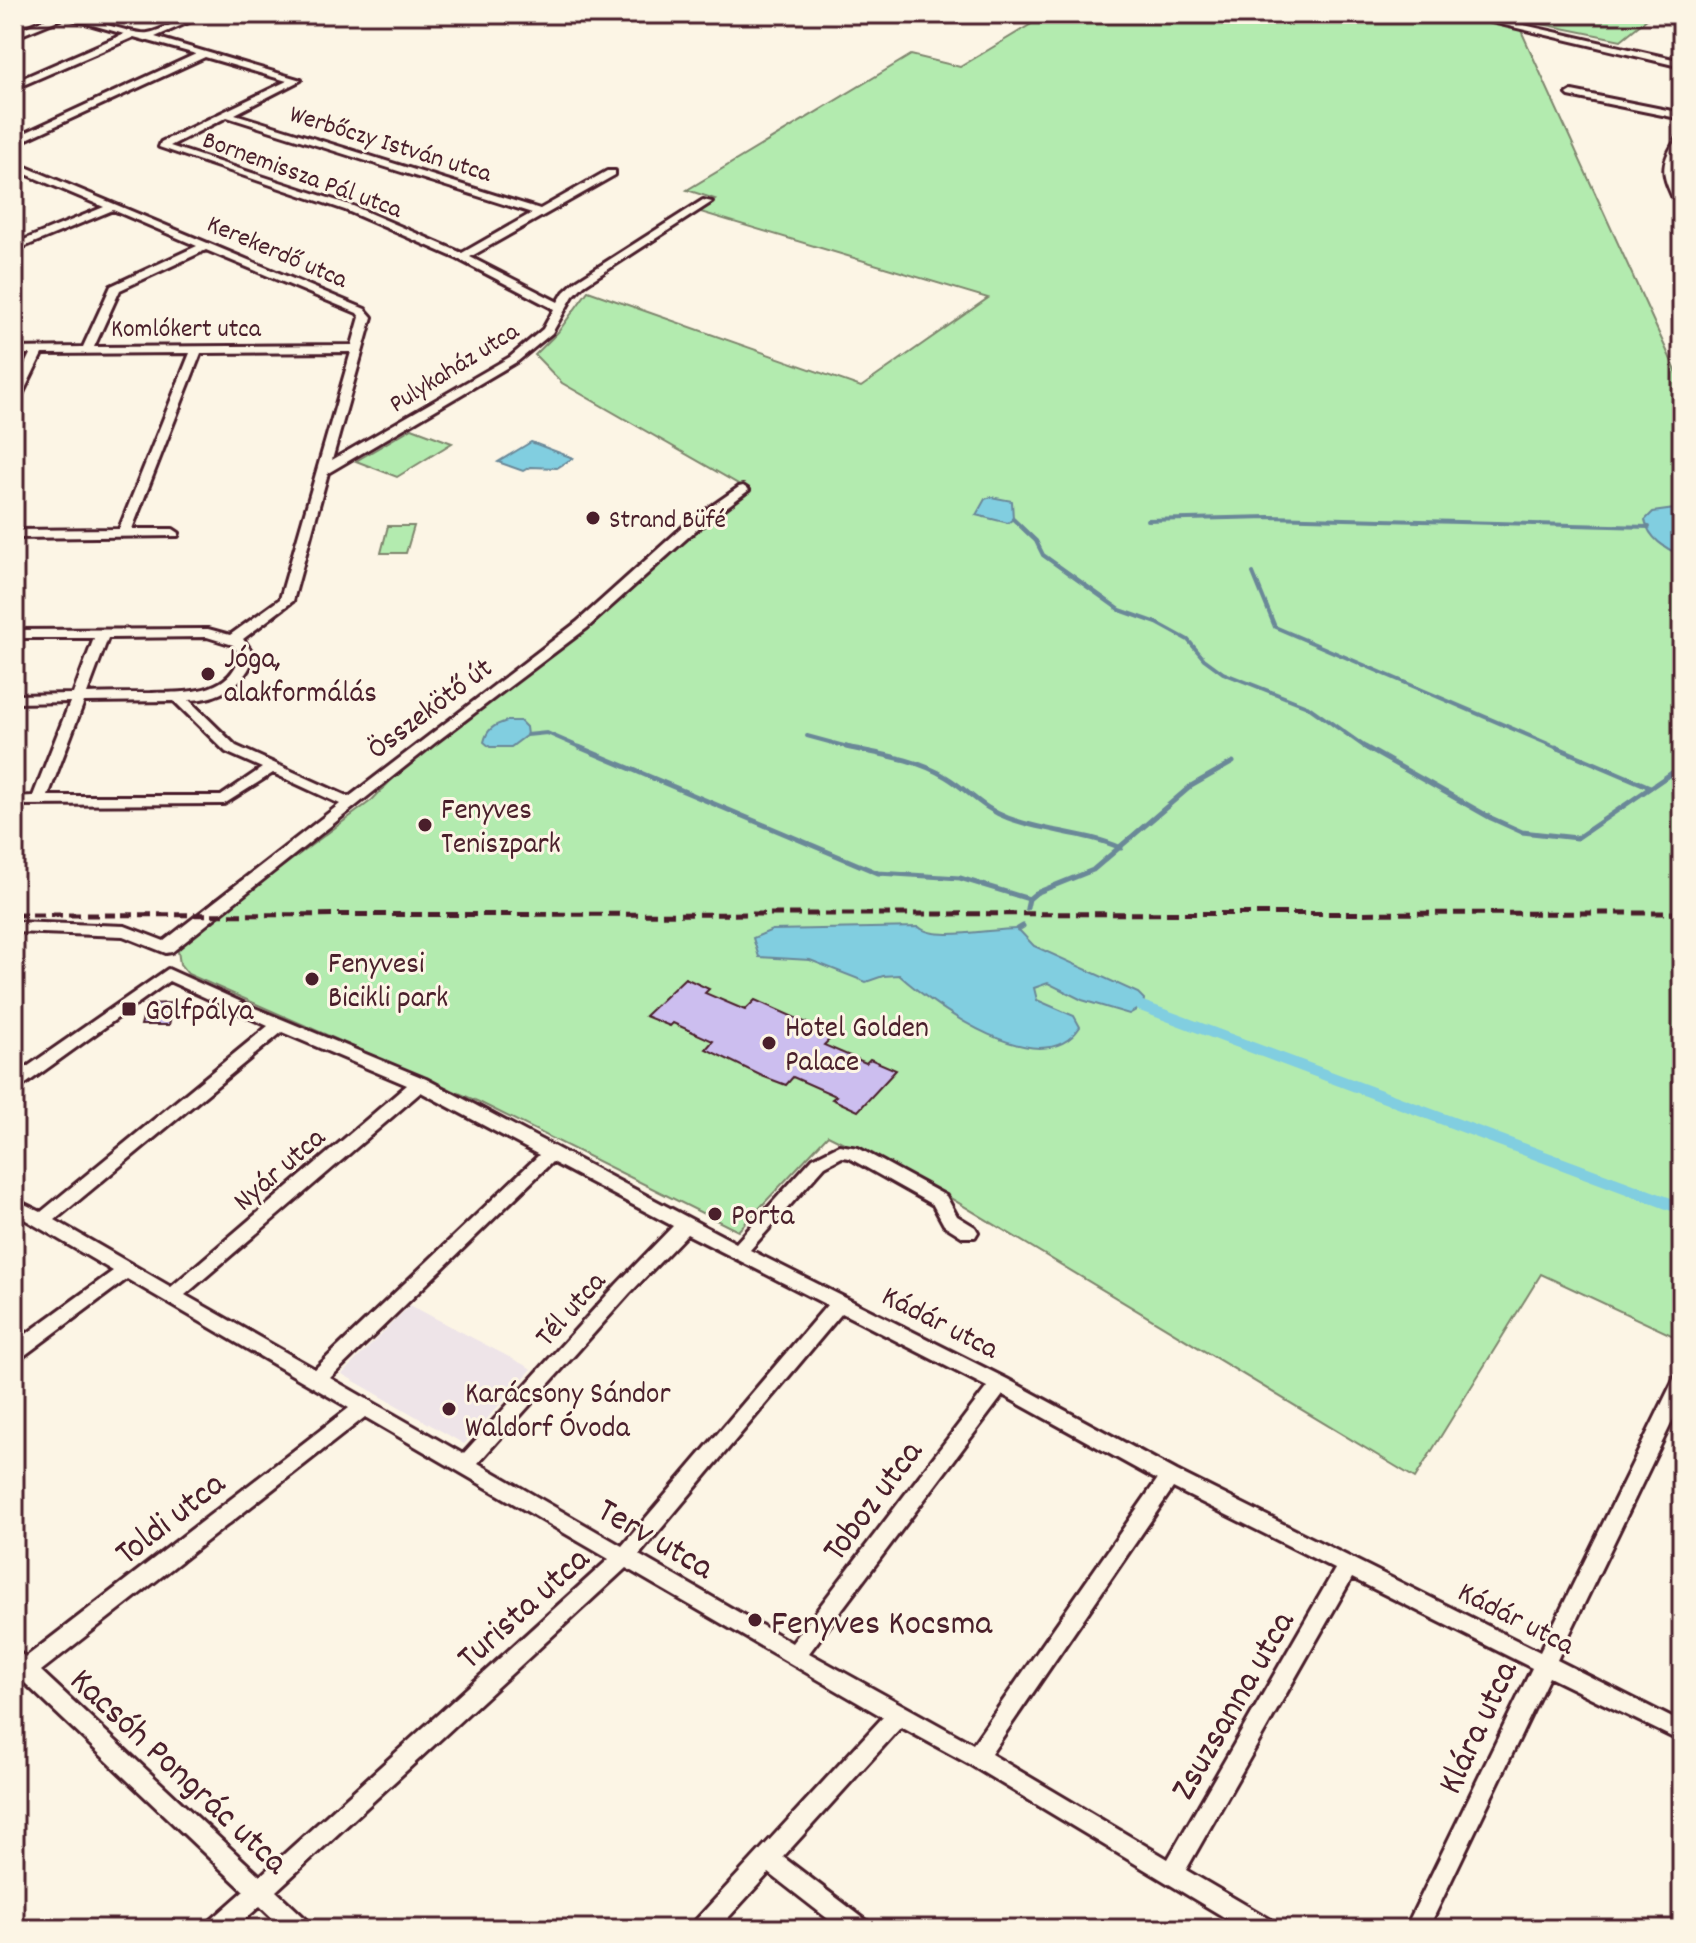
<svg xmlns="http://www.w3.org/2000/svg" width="1696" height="1943" viewBox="0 0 1696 1943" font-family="Dekko,sans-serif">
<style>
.built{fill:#eee4e8}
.green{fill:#b3ebaf;stroke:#7e856d;stroke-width:2}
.water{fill:#81cee0;stroke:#6b8898;stroke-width:2}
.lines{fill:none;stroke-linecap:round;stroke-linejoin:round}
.stream-far1{stroke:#6b8898;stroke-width:4}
.stream{stroke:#6b8898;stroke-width:5}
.canal{fill:#81cee0;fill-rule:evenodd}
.building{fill:#ccbeef;stroke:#4a1f2b;stroke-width:2}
.street-casing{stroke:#4a1f2b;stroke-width:6}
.street{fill:#fcf5e5;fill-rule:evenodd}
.rail{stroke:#4a1f2b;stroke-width:5;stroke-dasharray:12 6;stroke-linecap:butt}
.poi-dot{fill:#4a1f2b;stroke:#fcf5e5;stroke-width:3}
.labels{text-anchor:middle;stroke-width:6;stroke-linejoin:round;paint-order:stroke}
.far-street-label{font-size:26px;fill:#4a1f2b;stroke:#fcf5e5}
.far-poi-label{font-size:26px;fill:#4a1f2b;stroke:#fcf5e5;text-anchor:start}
.poi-label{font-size:30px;fill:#4a1f2b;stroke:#fcf5e5;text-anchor:start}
.street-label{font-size:30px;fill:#4a1f2b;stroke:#fcf5e5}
.near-street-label{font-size:36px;fill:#4a1f2b;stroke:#fcf5e5}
.near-poi-label{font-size:36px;fill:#4a1f2b;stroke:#fcf5e5;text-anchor:start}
</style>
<rect width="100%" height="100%" fill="#fcf5e5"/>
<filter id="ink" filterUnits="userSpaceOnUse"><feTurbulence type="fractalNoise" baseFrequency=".0125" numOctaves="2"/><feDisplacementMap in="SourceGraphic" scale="16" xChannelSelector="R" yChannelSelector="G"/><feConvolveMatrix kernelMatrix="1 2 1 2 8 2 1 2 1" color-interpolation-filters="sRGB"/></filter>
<g filter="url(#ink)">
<polygon class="built" points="410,1305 532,1369 464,1444 342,1374"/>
<g class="green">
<polygon points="1048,14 1463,14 1519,26 1682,384 1682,1340 1541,1274 1415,1478 932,1187 828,1135 738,1231 479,1102 188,974 180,964 178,951 188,937 372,800 431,739 745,488 562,383 535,355 558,332 588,291 861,387 988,298 697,211 715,199 687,190 911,55 960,67"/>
<polygon points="1493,14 1653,14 1621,40"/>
<polygon points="412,428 452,443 397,477 356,461"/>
<polygon points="388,526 414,526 406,553 381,553"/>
</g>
<g class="water">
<polygon points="531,442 573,458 557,468 530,467 523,471 498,462"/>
<polygon points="991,497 1012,501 1013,519 1008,523 976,515 985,499"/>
<path d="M1682,508V556C1665,548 1649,539 1645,520L1653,512Z"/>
<path d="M507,721H520L526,727L527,735L511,747H490L484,742C487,729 494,725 507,721Z"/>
<path d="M919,927C935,942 995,928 1018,929L1034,946L1138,993L1144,999L1143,1006L1129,1014L1082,1000L1048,983L1034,988L1037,1000L1074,1016L1080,1027C1042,1085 934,1006 899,975L883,976L866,982L810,960L759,957L753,938L772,930Z"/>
</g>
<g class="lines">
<g class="stream-far1">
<polyline points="1013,519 1036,541 1043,555 1120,610 1157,623 1188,640 1204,659 1223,673 1307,706 1368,749"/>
<polyline points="1147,520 1269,517 1649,527"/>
<polyline points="1253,573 1275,627 1560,749"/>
<polyline points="527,735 547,733 584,749"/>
<polyline points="807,736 855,749"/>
</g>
<g class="stream">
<polyline points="579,747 878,873 960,878 1029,899"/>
<path d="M846,747C879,754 917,759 946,777C968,790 983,809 1008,818C1045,832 1085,832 1121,848"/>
<polyline points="1365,747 1491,818 1522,832 1577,838 1682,766"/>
<polyline points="1556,747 1650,787"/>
<polyline points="1027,908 1029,899 1036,893 1093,870 1191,786 1233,762"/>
<polyline points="1018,929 1023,926"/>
</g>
<polygon class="canal" points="1143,1001 1682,1202 1682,1215 1137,1010 1135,1006 1137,1002"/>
</g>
<g class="building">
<polygon points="685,978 709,989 705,993 745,1010 755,1000 834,1035 824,1045 866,1063 870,1059 896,1070 858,1111 832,1099 836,1096 793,1077 786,1085 762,1076 706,1049 713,1041 673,1023 670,1026 645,1016"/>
<polygon points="174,1003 169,1025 141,1025 147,1004"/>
</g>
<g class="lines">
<g class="street-casing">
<g id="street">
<path d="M57,14C82,14 133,36 148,33C169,29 184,14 207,14L155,37L301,80L235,114L540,209L607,171H615V175L470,257L558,302L564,292L576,281L703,200L712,202L584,285L573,296L552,333L518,361L328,473L293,601L243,639L254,655C247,684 218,700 189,700L236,746L349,797L577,622L686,524L739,487L743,486L749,490L696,530L587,628L436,742L172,952L166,953L123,936L14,932V922L125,926L164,941L340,804L273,773L224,804L14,805V797L33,796L70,702L14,703V695L73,694L94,638H14V630L208,629L230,635L280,599L351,352L201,353L132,529H173L179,533L178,536L14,538V530L119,529L190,353L42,354L20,399L14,403V387L30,354H14V348L83,347L111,286L197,246L113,210L14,251V244L104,207L14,169V162L365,309L372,317L332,460L510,357L543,329L554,309L458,259L345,210L159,147L161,142L287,81L205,57L14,145V138L196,54L134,37L14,89V82L124,34L65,17L14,38V32ZM227,117L532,213L462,253L353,206L170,146ZM206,250L357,313L360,317L352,345L94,347L120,290ZM207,637L233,645L240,655C230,696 183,692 150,693C129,693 108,693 87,694L108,638ZM174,701L226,752L262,768L221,796H48L84,702Z"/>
<polygon points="1458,14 1475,14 1682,61 1682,67"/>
<polygon points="1572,91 1682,113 1682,119 1569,96 1567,94"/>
<path d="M1682,136C1682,148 1673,157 1673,169C1673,184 1682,193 1682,210L1677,207C1663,176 1657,167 1678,137Z"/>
<path d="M168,969L250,1006L426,1079L736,1243L813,1158L839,1145L858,1148L946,1196L957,1216L975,1227L978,1232L975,1237H963L944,1225L933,1205L849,1158L842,1157L825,1166L750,1250L1007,1379L1177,1471L1540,1652L1673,1381L1675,1376L1682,1374V1401L1557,1660L1682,1723V1742L1549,1677L1428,1929H1405L1532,1668L1352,1578L1186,1870L1273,1921L1276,1929H1244L969,1764L901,1727L783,1857L867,1921L870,1929H841L769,1873L718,1929H692L695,1921L883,1717L626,1568L276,1891L308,1921L311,1929H284L260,1906L234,1929H207L210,1921L244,1891L25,1683L14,1688V1650L26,1657L349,1408L127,1279L21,1358L14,1360V1343L113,1271L14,1213V1199L41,1212L268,1026L169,981L20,1088L14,1090V1076ZM282,1032L407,1085L171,1287L55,1220ZM421,1092L539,1155L315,1369L185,1295ZM552,1162L673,1226L617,1284L463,1454L330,1378ZM687,1234L827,1305L622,1546L478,1463L629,1294ZM842,1313L987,1387L792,1643L639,1555ZM1003,1395L1157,1480L973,1744L809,1653ZM365,1417L609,1559L260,1876L41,1671ZM1173,1488L1335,1569L1168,1859L991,1754Z"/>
</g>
</g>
<use href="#street" class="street"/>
<polyline class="rail" points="14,915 1682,913"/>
</g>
</g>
<g class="poi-dot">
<circle cx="593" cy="518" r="8"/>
<circle cx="208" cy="674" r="8"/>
<circle cx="425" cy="825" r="8"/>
<circle cx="312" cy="979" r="8"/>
<rect x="121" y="1001" width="16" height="16" rx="4"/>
<circle cx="769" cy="1043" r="8"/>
<circle cx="715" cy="1214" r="8"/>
<circle cx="449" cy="1409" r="8"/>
<circle cx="755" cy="1620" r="8"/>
</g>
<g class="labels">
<g class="far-street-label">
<text transform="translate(391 142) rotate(17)" y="9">Werbőczy István utca</text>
<text transform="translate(303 173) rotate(20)" y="9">Bornemissza Pál utca</text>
<text transform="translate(278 250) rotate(23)" y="9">Kerekerdő utca</text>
<text x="186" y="336">Komlókert utca</text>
<text transform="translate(453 366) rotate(-32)" y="9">Pulykaház utca</text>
</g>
<g class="far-poi-label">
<text x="609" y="527">Strand Büfé</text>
</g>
<g class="poi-label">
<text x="224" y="667">Jóga,<tspan x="224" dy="34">alakformálás</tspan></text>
<text x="441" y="818">Fenyves<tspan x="441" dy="34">Teniszpark</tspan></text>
<text x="328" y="972">Fenyvesi<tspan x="328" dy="34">Bicikli park</tspan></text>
<text x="145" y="1019">Golfpálya</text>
<text x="785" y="1036">Hotel Golden<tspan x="785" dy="34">Palace</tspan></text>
<text x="731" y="1224">Porta</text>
<text x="465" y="1402">Karácsony Sándor<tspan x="465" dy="34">Waldorf Óvoda</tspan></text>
</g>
<g class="street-label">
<text transform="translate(429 707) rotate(-37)" y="10">Összekötő út</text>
<text transform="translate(278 1168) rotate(-41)" y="10">Nyár utca</text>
<text transform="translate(569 1308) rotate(-48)" y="10">Tél utca</text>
<text transform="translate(941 1321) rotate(27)" y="10">Kádár utca</text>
<text transform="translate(1517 1617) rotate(27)" y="10">Kádár utca</text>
</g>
<g class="near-street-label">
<text transform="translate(870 1499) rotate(-53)" y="13">Toboz utca</text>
<text transform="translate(168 1516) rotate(-38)" y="13">Toldi utca</text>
<text transform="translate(657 1536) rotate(30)" y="13">Terv utca</text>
<text transform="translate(521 1606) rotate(-42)" y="13">Turista utca</text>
<text transform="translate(1230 1704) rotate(-60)" y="13">Zsuzsanna utca</text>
<text transform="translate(1475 1726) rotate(-65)" y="13">Klára utca</text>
<text transform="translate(181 1769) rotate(43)" y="13">Kacsóh Pongrác utca</text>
</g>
<g class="near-poi-label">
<text x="771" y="1633">Fenyves Kocsma</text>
</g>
</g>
<rect width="1696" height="1943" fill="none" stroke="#fcf5e5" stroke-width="48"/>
<rect x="24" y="24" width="1648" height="1895" fill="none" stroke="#4a1f2b" stroke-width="3" filter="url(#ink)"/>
</svg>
